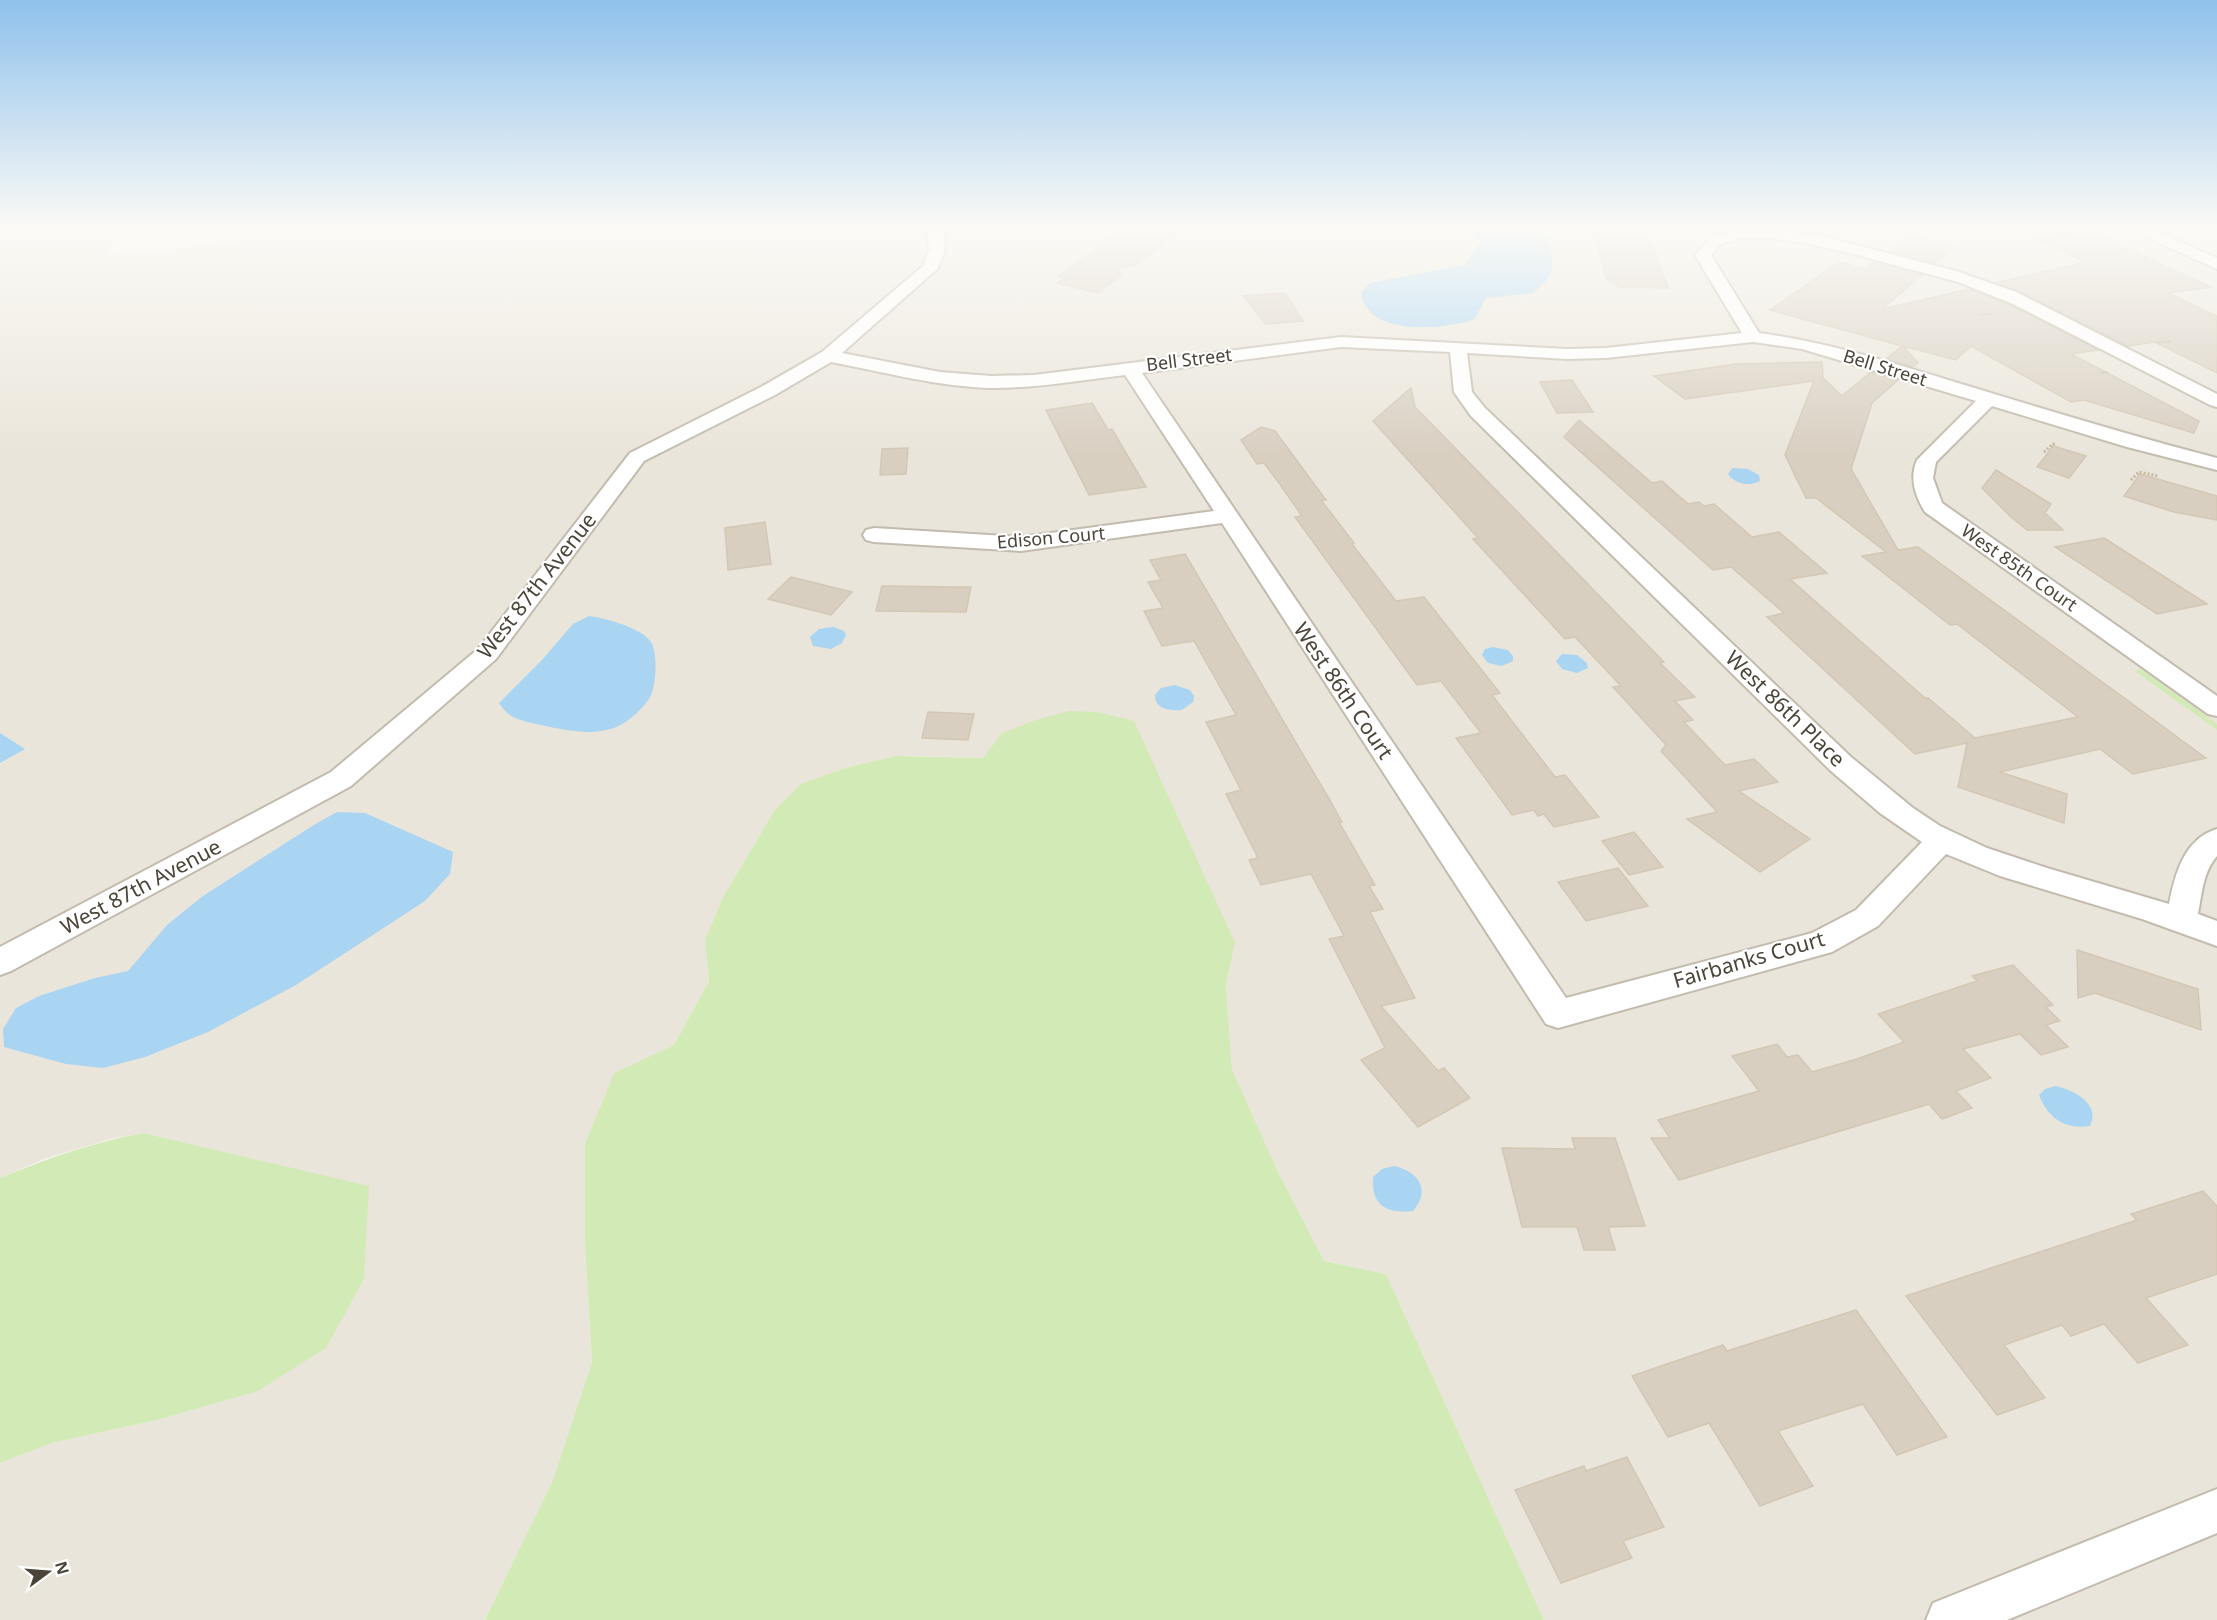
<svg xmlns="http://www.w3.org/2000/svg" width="2217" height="1620" viewBox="0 0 2217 1620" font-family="'Noto Sans',sans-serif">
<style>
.residential{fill:#eae5da}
.green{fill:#d2eab5}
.water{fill:#a9d4f2}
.building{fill:#d8cfc1;stroke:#d3c7b4;stroke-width:1.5}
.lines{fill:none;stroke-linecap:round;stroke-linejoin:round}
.minor-casing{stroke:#c2bbae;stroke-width:4}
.path-far1{stroke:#c4b79f;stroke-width:2;stroke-dasharray:1.5 1.5;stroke-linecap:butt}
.path{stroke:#c4b79f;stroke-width:3;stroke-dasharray:2 2;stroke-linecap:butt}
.minor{fill:#fff;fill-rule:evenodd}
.labels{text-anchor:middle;stroke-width:4.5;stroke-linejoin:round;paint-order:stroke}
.far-street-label{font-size:18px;fill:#4b4439;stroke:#fff}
.street-label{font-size:21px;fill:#4b4439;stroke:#fff}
</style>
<rect width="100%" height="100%" fill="#f6f3ec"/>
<polygon class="residential" points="0,228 124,228 105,256 317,233 320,228 2217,228 2217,1620 1544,1620 1386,1274 1324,1261 1277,1170 1232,1069 1226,986 1235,943 983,758 918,756 895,756 845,768 801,784 774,811 722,899 705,940 709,981 674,1045 614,1073 585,1144 585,1241 592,1362 553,1480 485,1620 0,1620 0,1463 52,1443 157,1420 256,1392 369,1187 143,1133 110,1139 44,1159 0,1178"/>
<g class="green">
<polygon points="2141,669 2217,724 2217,730 2135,671"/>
<polygon points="1069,711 1098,712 1134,721 1235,943 1226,986 1232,1069 1277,1170 1324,1261 1386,1274 1544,1620 485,1620 553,1480 592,1362 585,1241 585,1144 614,1073 674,1045 709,981 705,940 722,899 774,811 801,784 845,768 895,756 983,758 1002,733 1036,720"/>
<path d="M143,1133L369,1186L364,1279L326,1348L256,1392L157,1420L52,1443L0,1463V1178C47,1159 93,1142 143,1133Z"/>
</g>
<g class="water">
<path d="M1471,228C1497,228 1523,225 1547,238C1556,266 1556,274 1533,293L1486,298L1475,319C1445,330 1365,337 1361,292L1370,283L1464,265L1480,241Z"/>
<path d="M1732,468L1748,469L1759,475L1760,481C1749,487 1735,484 1728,474Z"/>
<path d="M589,616C605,618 642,628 651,642C658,653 656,685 651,695C645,708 626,724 614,728C591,736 564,730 541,725C524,721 509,720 499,703L542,660L573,624Z"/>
<polygon points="825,628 834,627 844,631 846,635 842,643 831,649 813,646 810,637 819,629"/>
<polygon points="1493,647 1508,650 1513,656 1513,661 1502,666 1488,663 1482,655 1485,649"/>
<polygon points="1562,654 1577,655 1587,663 1588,668 1577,673 1562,669 1556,661"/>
<path d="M1175,685L1190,690L1194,696L1193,702L1182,710C1169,711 1155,709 1155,695L1161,688Z"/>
<polygon points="0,733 25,749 0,763"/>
<polygon points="337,812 365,813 453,852 450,874 425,901 296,985 208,1032 145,1057 103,1068 66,1064 4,1047 3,1029 16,1008 39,996 95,978 128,971 167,925 203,896 317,823"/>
<path d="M2055,1086C2074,1090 2101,1104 2090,1126C2065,1130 2048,1118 2039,1095L2045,1089Z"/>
<path d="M1394,1166C1419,1172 1431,1190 1413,1211C1386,1214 1371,1205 1373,1177L1382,1169Z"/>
</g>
<g class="building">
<polygon points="1126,228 1185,228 1134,266 1116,268 1122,275 1098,293 1057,283 1065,278 1058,276"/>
<polygon points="1594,228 1629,235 1638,228 1646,228 1668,288 1619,287 1606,278"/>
<polygon points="2086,230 2211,287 2168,293 2217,316 2217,373 2155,342 2128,346 2017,290 1996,283 2086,262 2030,236"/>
<polygon points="1907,236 1954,247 1935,263 1888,251"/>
<polygon points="1839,262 1865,269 1874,262 1922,275 1882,309 1969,289 2012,306 2098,350 2071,354 2199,421 2194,433 2084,400 2071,402 1971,346 1956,360 1903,346 1918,363 1913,367 1886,359 1902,346 1770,310"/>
<polygon points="1285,293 1303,321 1266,324 1243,296"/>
<polygon points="1822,362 1823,378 1842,396 1871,372 1898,380 1872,403 1851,469 1898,550 1918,547 2206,758 2133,774 2100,749 2000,772 2067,794 2064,823 1958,787 1967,743 1915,754 1767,617 1784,613 1731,567 1713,570 1564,437 1579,420 1652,483 1662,481 1688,504 1699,502 1704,506 1714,504 1752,537 1779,532 1827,573 1790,579 1925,698 1928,698 1975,738 2078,717 1957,624 1950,625 1862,556 1886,552 1816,498 1806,498 1785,455 1814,381 1685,399 1654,376 1736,364"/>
<polygon points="1572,380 1593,412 1557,413 1540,382"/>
<polygon points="1411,388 1415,407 1664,662 1660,663 1695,697 1675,701 1693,720 1684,722 1725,765 1754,759 1778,782 1739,791 1810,839 1760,872 1687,819 1717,812 1661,751 1666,745 1613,687 1621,686 1575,637 1565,639 1473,539 1478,538 1373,421"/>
<polygon points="1092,403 1108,430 1112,429 1146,487 1089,495 1046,410"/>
<polygon points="1261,427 1275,431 1326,500 1321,500 1354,543 1352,544 1396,601 1424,597 1500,693 1492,695 1555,777 1565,775 1599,817 1554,827 1544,814 1538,816 1534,810 1512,815 1456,738 1481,733 1441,681 1417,685 1295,517 1302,516 1279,483 1264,463 1257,464 1241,440"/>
<polygon points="2053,446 2086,456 2069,478 2037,467"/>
<polygon points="908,448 906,474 880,475 882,449"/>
<polygon points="1996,470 2051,504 2045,513 2063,530 2027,530 2011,517 1982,488"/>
<polygon points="2140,474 2217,496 2217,520 2174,512 2124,496"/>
<polygon points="765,522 771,564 728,570 725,528"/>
<polygon points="2104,538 2207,604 2157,614 2055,547"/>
<polygon points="1185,554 1328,797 1342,822 1339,822 1375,885 1369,886 1383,909 1370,912 1415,998 1381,1006 1438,1071 1444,1068 1470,1098 1418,1127 1361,1060 1385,1048 1329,939 1344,936 1311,874 1261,885 1249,860 1258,858 1226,794 1241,790 1206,722 1236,715 1194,641 1162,646 1144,611 1163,608 1148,582 1161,580 1150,560"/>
<polygon points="791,577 852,592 831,615 768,599"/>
<polygon points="882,586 954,587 971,587 966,612 876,611"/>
<polygon points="928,712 974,714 968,740 922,738"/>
<polygon points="1634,832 1663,867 1629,875 1602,841"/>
<polygon points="1618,868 1648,906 1586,921 1558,882"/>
<polygon points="2077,950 2198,989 2201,1030 2095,993 2078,998"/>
<polygon points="2013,965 2053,1005 2046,1007 2060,1021 2046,1025 2068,1047 2041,1055 2020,1034 1963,1049 1991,1078 1956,1091 1972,1108 1942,1119 1929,1104 1679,1180 1651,1138 1670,1138 1658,1120 1759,1091 1732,1056 1777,1044 1787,1057 1798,1055 1812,1072 1857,1059 1904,1042 1878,1014 1977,981 1972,976"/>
<polygon points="1572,1138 1615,1138 1645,1226 1608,1227 1615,1250 1584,1250 1577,1227 1522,1227 1502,1148 1575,1149"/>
<polygon points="2203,1191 2217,1206 2217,1274 2146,1298 2188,1345 2138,1363 2104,1324 2071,1336 2062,1325 2004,1345 2045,1398 1997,1415 1906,1296 2137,1220 2131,1214"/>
<polygon points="1856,1310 1947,1437 1897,1455 1863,1404 1778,1431 1813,1486 1760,1506 1709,1423 1668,1437 1632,1376 1723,1345 1727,1351"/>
<polygon points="1627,1457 1664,1527 1623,1541 1632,1558 1561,1583 1515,1490 1584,1466 1586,1471"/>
</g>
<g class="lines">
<g class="minor-casing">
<g id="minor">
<path d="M927,228H942C947,244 945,255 937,269L842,353L940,372L991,376L1034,375L1341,337L1567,349L1606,348L1742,333L1695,255L1710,238L1737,230L1764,229L1825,237L1956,271L2016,292L2217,394V407L2210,405L2013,304L1958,282L1850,253L1794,241L1764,238L1738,239L1721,244L1711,255L1759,333C1827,342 1892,363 1958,383C2044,409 2130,436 2217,458V470L2127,447L1992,406L1936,462L1933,478L1942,503L2217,696V716L2208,714L1925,512C1915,496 1909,478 1917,460L1976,401L1802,349L1753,342L1606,358L1567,359L1467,353L1472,392L1485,408L1851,757L1913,808L1940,826L1987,848L2047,868L2169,904C2175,874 2184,839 2217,829V856C2203,872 2202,893 2198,914L2217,921V946L2142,919L2000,876L1946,854L1878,926L1832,952L1558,1028L1546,1024L1222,523L1021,551L874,542L866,540L863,535L866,530L874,528L1021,537L1214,511L1125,375C1081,380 1038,388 993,388C939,387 884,372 831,362L775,395L644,461L496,659L351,786L11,971L0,975V947L331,772L478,649L630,453L761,387L822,352L923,266L929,250ZM1341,347L1450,352L1454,392L1471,416L1831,771L1880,813L1922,842L1856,910L1812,933L1566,998L1142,373Z"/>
<polygon points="2127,228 2148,228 2217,258 2217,269"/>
<polygon points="2217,1489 2217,1533 2007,1620 1926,1620 1933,1603"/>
</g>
</g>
<g class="path-far1">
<polyline points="1981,315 1991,314"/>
<polyline points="2156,343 2171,341"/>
<polyline points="2100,373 2108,372"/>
</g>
<g class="path">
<polyline points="2044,452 2053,444 2055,445"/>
<polyline points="2131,480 2139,472 2158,476"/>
</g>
<use href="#minor" class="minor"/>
</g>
<linearGradient id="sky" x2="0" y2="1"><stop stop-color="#8fc1ec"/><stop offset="0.5" stop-color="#fbfaf6"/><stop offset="1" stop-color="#fbfaf6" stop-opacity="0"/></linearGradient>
<rect width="2217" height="455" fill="url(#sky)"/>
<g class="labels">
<g class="far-street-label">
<text transform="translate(1189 360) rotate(-7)" y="6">Bell Street</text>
<text transform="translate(1885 368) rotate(17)" y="6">Bell Street</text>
<text transform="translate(1051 538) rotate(-5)" y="6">Edison Court</text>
<text transform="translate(2019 568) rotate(35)" y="6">West 85th Court</text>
</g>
<g class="street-label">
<text transform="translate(537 586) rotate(-52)" y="7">West 87th Avenue</text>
<text transform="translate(1343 691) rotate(56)" y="7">West 86th Court</text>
<text transform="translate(1785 709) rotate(44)" y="7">West 86th Place</text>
<text transform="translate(141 887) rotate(-28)" y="7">West 87th Avenue</text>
<text transform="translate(1749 960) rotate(-16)" y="7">Fairbanks Court</text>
</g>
</g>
<g transform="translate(48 1572) rotate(74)" stroke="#ffffff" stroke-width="4.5" paint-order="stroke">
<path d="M0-4.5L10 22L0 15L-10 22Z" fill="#4b4439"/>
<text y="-9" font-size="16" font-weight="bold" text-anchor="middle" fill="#4b4439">N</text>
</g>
</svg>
